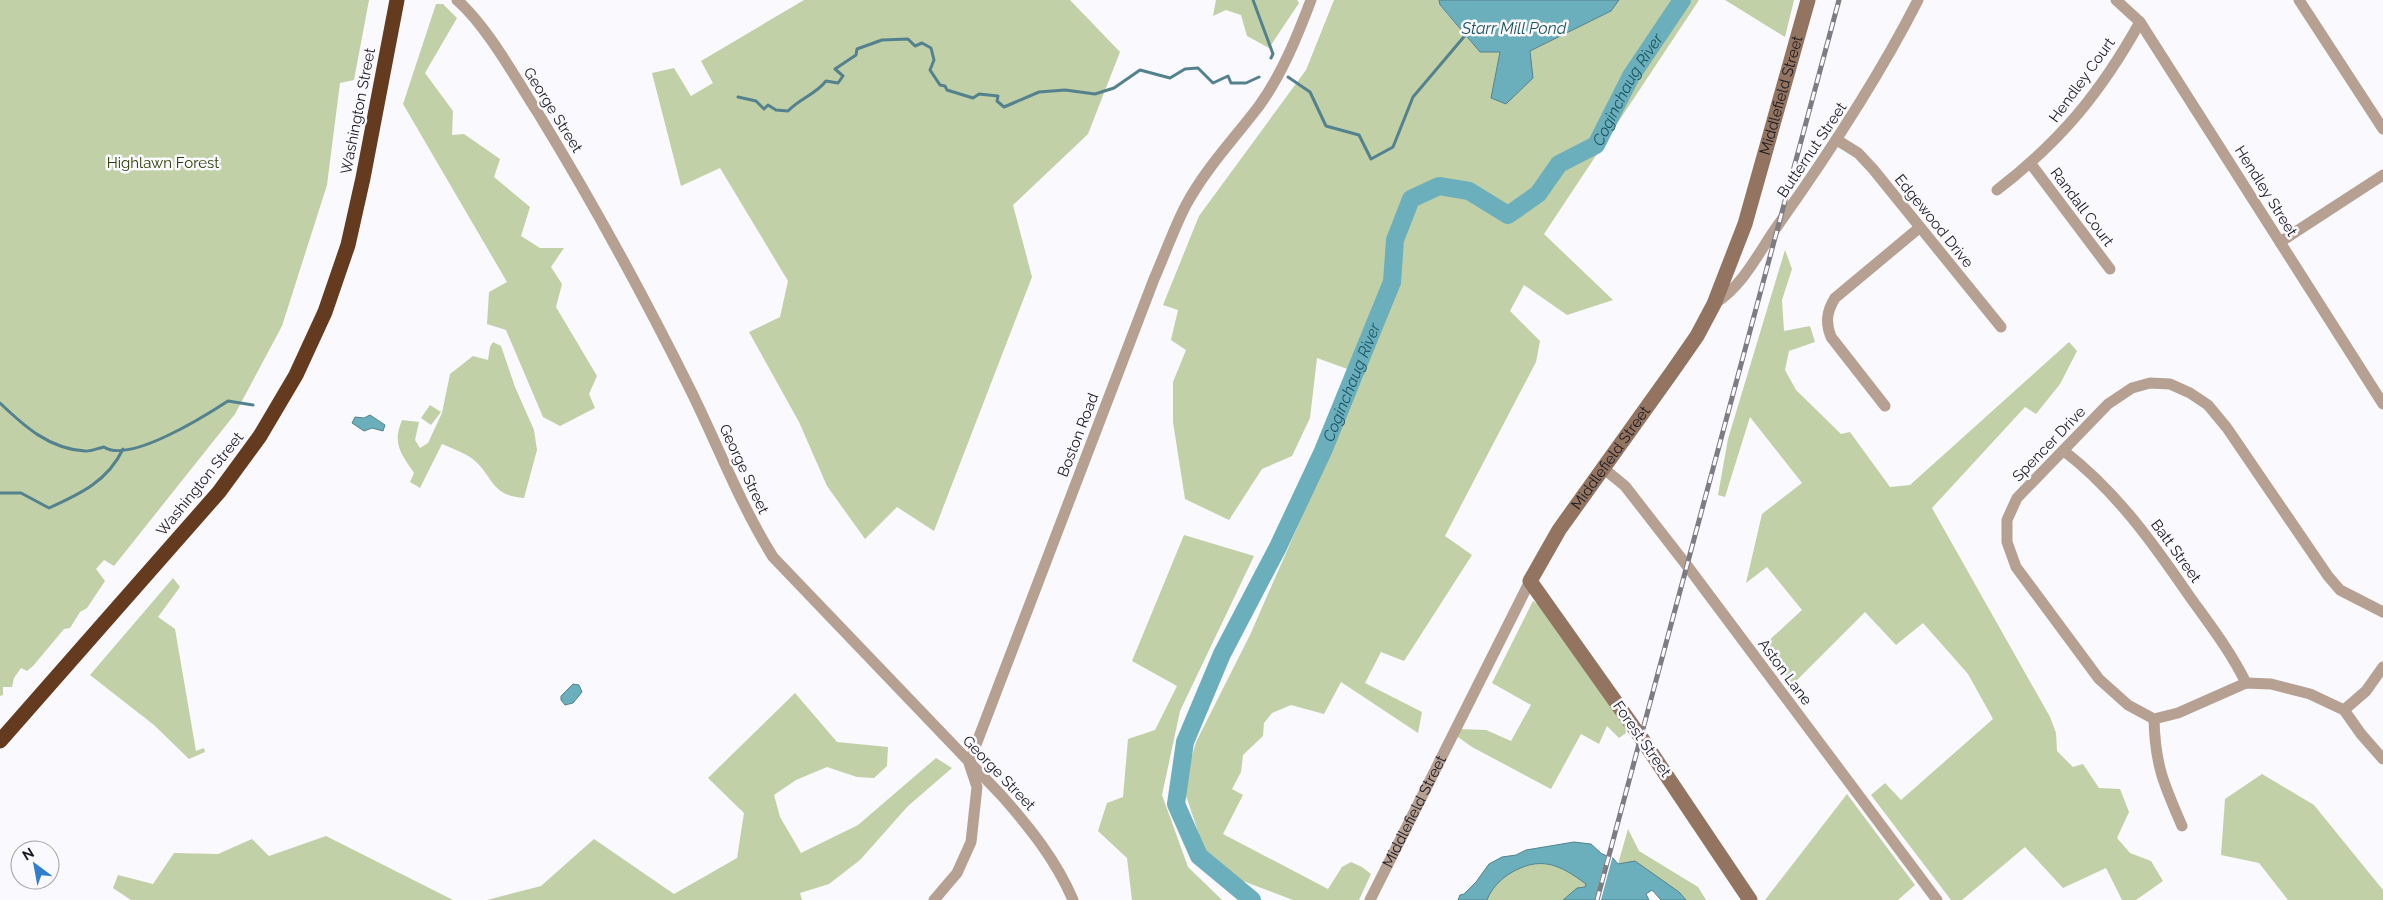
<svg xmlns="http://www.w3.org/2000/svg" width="2383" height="900" viewBox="0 0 2383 900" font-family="Raleway,sans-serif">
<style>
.green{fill:#c1d0a7}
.water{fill:#6bafbd;stroke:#53828e}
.pier{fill:#faf9fe}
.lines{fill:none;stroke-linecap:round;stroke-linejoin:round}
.stream{stroke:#53828e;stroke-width:3}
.river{stroke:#6bafbd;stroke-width:18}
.street{stroke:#b6a092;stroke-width:11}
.secondary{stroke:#937461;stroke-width:15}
.highway{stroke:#653b1f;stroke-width:15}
.rail-casing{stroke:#7e7c83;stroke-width:5}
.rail{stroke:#faf9fe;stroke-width:3;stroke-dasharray:9;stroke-linecap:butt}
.labels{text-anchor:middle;stroke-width:5;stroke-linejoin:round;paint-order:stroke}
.street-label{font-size:15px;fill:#1a1821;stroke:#faf9fe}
.park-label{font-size:15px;fill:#2e3e03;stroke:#faf9fe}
.water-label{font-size:16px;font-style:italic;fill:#1a545f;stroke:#faf9fe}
</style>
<rect width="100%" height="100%" fill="#faf9fe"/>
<g class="green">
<polygon points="0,0 369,0 354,80 340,83 327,185 282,326 235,414 114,566 104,560 96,569 105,581 87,608 80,612 70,628 64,629 33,666 27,671 21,668 14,678 12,687 3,687 3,695 0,696"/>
<polygon points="804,0 1070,0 1120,52 1088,134 1013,205 1032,277 934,531 897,507 865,539 827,486 799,422 749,332 780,317 788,281 720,168 681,186 652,73 674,68 691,96 713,83 701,61"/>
<polygon points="1216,0 1297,0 1299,3 1269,48 1247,36 1241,15 1226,10 1213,16"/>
<polygon points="1334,0 1439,0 1440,6 1480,52 1500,52 1491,97 1533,78 1530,51 1611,11 1619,0 1699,0 1544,234 1613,300 1567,315 1524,285 1510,311 1540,341 1536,362 1445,536 1472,555 1404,661 1381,652 1365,683 1422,712 1418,733 1341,682 1324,714 1291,705 1272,713 1264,723 1263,736 1243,755 1241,772 1232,789 1243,795 1223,834 1328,889 1342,867 1351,862 1362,867 1371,874 1359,900 1293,900 1235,878 1205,852 1183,787 1196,742 1250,635 1364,375 1317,358 1310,418 1292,456 1262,469 1229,520 1185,499 1173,422 1173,382 1186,350 1171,340 1178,310 1163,305 1199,216 1306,70"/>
<polygon points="1725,0 1794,0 1785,37"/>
<polygon points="436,4 443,4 457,18 425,73 453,111 452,135 464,134 500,159 494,177 530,207 521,236 540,248 564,248 551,267 562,284 556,307 597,376 589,394 595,408 560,426 543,417 506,330 487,324 489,292 507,282 403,104"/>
<polygon points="1785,250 1792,269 1782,300 1784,331 1810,326 1815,342 1789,351 1785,370 1796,390 1841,434 1850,432 1890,487 1910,485 2069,342 2077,351 2060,384 2036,414 2025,407 1932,508 2050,717 2056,733 2057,751 2073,767 2083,764 2099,788 2120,789 2129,812 2117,838 2130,853 2151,861 2163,881 2136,900 2122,900 2106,868 2063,888 2025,847 1962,900 1951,900 1871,795 1885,783 1901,800 1993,719 1968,674 1923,623 1896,645 1865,612 1793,684 1762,647 1802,610 1767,567 1746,583 1762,514 1802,483 1750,417 1725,497 1718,495 1728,439"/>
<path d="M493,342L501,346L515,387L534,430L537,450L524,498C489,496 493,473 470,457C462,452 451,448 442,444L420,488L410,482L414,473C401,453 392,444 402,420L419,422L415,440L420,448L428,443L442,413L450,374L473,356L488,360L490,347Z"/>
<polygon points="430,405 441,412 431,425 421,418"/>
<polygon points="1184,535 1254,556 1180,711 1162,795 1188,867 1222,900 1132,900 1127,858 1098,831 1107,803 1123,797 1128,739 1155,730 1177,686 1132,661"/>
<polygon points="173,578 180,587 158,617 175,629 196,751 204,748 205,752 189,759 154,725 90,675"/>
<polygon points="1533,601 1539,605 1625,727 1626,733 1619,738 1607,726 1599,744 1581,734 1551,789 1472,747 1458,737 1459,729 1486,730 1511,741 1531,705 1492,683"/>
<polygon points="795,693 837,742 888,747 887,766 874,778 857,777 827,767 796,780 774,795 780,817 801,853 858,825 936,758 952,768 908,806 860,860 829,884 800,893 802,900 487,900 541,886 594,839 674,894 737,858 744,813 708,778"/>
<polygon points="2262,774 2314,805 2383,890 2383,900 2288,900 2259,863 2221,855 2225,799"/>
<polygon points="1847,794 1915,885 1898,900 1765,900"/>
<polygon points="1628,829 1639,851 1698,887 1706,900 1686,900 1679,892 1618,864"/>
<polygon points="326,836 453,900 131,900 113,888 118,875 153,884 174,853 218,854 252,839 269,856"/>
<path d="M1544,863L1566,869L1586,884L1585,887L1577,888L1563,900H1487C1495,876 1521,864 1544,863Z"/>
</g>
<g class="water">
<polygon points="1439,0 1619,0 1611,11 1530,51 1533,78 1506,104 1491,98 1500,52 1480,52 1440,5"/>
<polygon points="370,415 385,425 383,431 372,428 364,431 352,423 355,417 364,418"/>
<polygon points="573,684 579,685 582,692 573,703 565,705 561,700 561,696"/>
<path d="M1574,842L1591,844L1602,854L1613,858L1618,864L1635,861L1679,892L1686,900H1661L1652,890L1646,894L1649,900H1563L1577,888L1585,887L1586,884C1559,864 1540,855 1509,874C1500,880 1491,889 1487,900H1458L1460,895L1464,894L1476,882L1489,864L1502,857L1516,855L1526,850Z"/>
</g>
<polygon class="pier" points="1607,854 1613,855 1601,900 1598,900 1595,899"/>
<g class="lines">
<g class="stream">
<polyline points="1253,0 1273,54 1271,58"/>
<polyline points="1288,77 1310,92 1326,126 1359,135 1371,159 1393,147 1413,97 1468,32"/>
<path d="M738,97L756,101L764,109L768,105L776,110L788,111C800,98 815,95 826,81L838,83L843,76L835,69L856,55L857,49L882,40L908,39L915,46L922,43L931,48L934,60L930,70L940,85L945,86L947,90L973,98L979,94L998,96L997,101L1004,107L1039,92L1065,90L1095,94L1114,88L1140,70L1170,78L1185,69L1198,68L1213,83L1228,76L1231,83H1246L1259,77"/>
<path d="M0,403C24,426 49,449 85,451C90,452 98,448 104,447C129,464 205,416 228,401L253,405"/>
<path d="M0,493H21L49,508C80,494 108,481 123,449"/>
</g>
<path class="river" id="s1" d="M1252,900L1199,856L1176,804L1185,742L1222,654L1278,547L1323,451L1392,282L1395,240L1411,199L1439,186L1469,191L1508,215L1538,194L1559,164L1596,145L1631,76L1682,0"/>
<g class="street">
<path d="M457,0C487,26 516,79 538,113C593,203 644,296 691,391C718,446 740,504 773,557L1002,796C1030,828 1056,860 1073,900"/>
<polyline points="2116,0 2140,22 2383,404"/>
<polyline points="2299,0 2383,129"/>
<polyline points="1837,140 1858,153 1873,169 2001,327"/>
<polyline points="2031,164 2110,269"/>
<path d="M1997,190C2061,141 2101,92 2140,22"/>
<polyline points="2280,242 2383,175"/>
<path d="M1714,304C1744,285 1758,253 1778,225C1829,153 1878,79 1918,0"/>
<path d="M1885,406L1831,337C1825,322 1827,311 1835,298L1919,228"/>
<path d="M2064,451C2116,491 2153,543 2190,597C2210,625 2231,652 2246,683"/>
<polyline points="1603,468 1625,486 1688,567 1937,900"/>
<polyline points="2383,612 2340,590 2328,576 2227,428 2208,405 2190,393 2170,384 2150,383 2132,388 2108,404 2017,498 2007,520 2007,542 2016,567 2099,679 2128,705 2154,719 2178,713 2246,683 2271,684 2310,694 2344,710 2361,734 2383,759"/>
<polyline points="2344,710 2366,691 2383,667"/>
<path d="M2154,719C2155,765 2164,785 2182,826"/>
<path d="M934,900L957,873L971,842L977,787L969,763L1154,279C1165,254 1174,228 1186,205C1206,168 1234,139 1259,106C1282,74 1297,37 1311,0"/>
<path id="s2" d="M1370,900L1530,581"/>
</g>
<path class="secondary" id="s3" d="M1750,900L1642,739L1530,581L1559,530L1672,372L1697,336L1714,304L1745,224L1808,0"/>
<polyline class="highway" points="0,741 219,492 260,436 296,375 325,312 348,245 363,178 397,0"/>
<g class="rail-casing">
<polyline id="rail" points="1597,900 1839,0"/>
</g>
<use href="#rail" class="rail"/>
</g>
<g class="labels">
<g class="street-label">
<text transform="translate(2082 80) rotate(-54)" y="5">Hendley Court</text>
<text dy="5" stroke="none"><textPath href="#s3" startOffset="940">Middlefield Street</textPath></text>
<text transform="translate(553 110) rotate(58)" y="5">George Street</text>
<text transform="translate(358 111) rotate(-79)" y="5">Washington Street</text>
<text transform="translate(1812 150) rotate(-56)" y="5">Butternut Street</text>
<text transform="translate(2266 191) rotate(58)" y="5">Hendley Street</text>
<text transform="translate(2082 207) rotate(53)" y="5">Randall Court</text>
<text transform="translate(1934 221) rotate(51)" y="5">Edgewood Drive</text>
<text transform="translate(1078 435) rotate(-69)" y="5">Boston Road</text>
<text transform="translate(2049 444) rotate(-46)" y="5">Spencer Drive</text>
<text dy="5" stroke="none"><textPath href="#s3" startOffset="535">Middlefield Street</textPath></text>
<text transform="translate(744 469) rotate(65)" y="5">George Street</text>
<text transform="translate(200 484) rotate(-51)" y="5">Washington Street</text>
<text transform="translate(2176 551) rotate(54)" y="5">Batt Street</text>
<text transform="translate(1785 672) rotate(53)" y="5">Aston Lane</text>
<text transform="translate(1642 739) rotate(55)" y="5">Forest Street</text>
<text transform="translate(999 773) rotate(46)" y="5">George Street</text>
<text dy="5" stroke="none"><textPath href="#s2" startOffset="99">Middlefield Street</textPath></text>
</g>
<g class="park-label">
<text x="163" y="168">Highlawn Forest</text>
</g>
<g class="water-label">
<text x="1514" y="34">Starr Mill Pond</text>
<text dy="6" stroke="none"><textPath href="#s1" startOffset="1065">Coginchaug River</textPath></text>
<text dy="6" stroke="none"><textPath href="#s1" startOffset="585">Coginchaug River</textPath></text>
</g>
</g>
<g transform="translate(35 865) rotate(328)"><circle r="24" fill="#faf9fe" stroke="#a09fa6"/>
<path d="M0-4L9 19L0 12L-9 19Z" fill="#317dce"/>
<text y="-8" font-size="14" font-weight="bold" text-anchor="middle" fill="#1a1821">N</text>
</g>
</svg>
